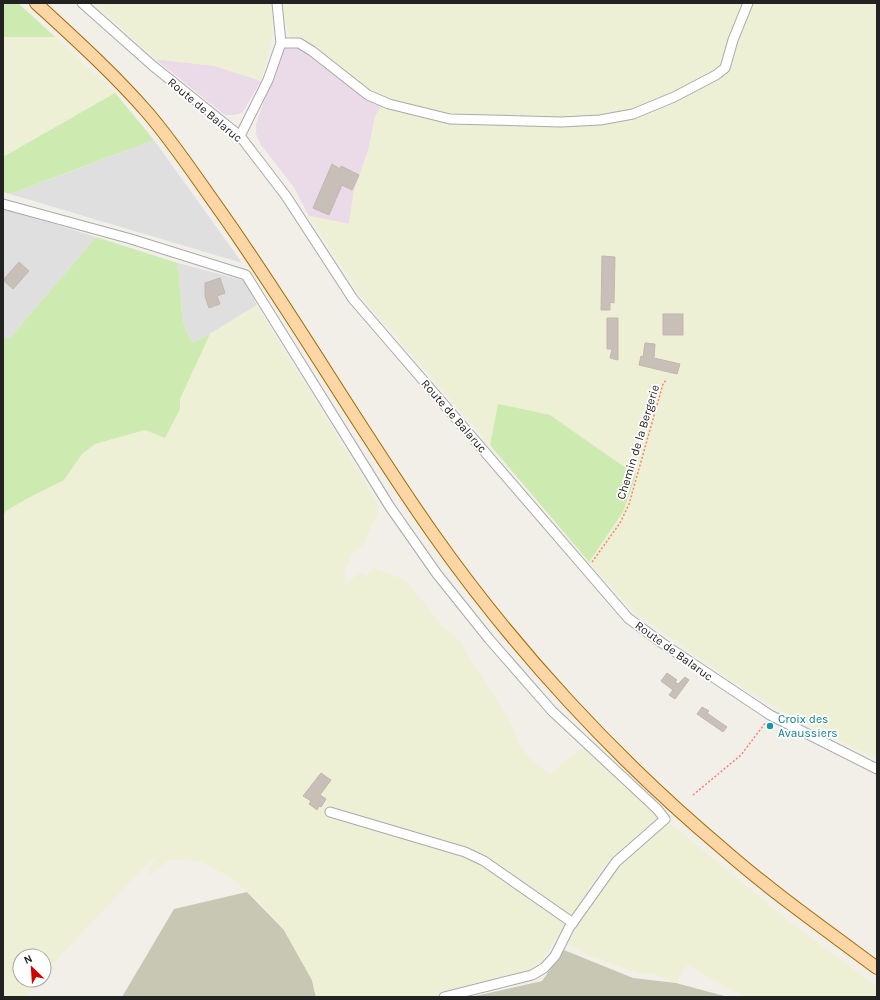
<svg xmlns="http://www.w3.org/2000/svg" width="880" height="1000" viewBox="0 0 880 1000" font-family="Karla,sans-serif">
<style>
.residential{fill:#e0dfdf}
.industrial{fill:#ebdbe8}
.construction{fill:#c7c7b4}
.farmland{fill:#eef0d5}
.grass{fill:#cdebb0}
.building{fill:#c7bfb8;stroke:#c4b6ab}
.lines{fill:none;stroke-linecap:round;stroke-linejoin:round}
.minor-casing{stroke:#a9a9a9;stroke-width:11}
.major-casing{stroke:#a06b00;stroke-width:14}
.path{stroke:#fa8072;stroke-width:1.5;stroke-dasharray:2 2;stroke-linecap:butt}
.minor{stroke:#fff;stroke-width:9}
.major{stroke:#fcd6a4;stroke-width:12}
.culture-dot{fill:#0f9aa8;stroke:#fff;stroke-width:1.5}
.labels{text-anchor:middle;stroke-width:3.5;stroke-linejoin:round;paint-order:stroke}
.street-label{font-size:12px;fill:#222;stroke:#fff}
.culture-label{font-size:12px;fill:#0d838f;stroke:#fff;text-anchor:start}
</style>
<rect width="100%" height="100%" fill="#f2efe9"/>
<g class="residential">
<polygon points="154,140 242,263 10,194 80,168"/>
<polygon points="3,208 96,237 10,338 3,338"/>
<polygon points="178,263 246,281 257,305 210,334 192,343 185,328 182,314"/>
</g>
<g class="industrial">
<polygon points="290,47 297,47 310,54 366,99 381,106 375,117 368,151 354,191 349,224 309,216 293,186 261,145 256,134 256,124 280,56 284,48"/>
<polygon points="155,59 215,66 261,81 242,113 234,115 225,115"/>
</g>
<g class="construction">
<polygon points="247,892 284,930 312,980 316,997 122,997 174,909"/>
<polygon points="564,950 633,978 676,983 728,997 471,997 542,981"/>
</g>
<g class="farmland">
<polygon points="93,3 274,3 273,33 261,81 215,66 155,59"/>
<polygon points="279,3 745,3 722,66 699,82 632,111 600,118 561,119 450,117 390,101 370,93 299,36 290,37"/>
<polygon points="751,3 877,3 877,759 774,707 735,683 634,612 589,562 623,512 499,404 490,445 360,295 309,216 349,224 354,191 368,151 375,117 381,106 449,124 476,126 601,124 718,77"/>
<polygon points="3,37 55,37 115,93 3,157"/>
<polygon points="257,305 377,502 378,513 362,546 353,552 344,572 346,584 360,572 366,576 374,568 406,580 443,627 459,640 509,719 520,745 529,757 550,775 567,758 587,746 659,816 607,862 540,963 525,972 427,997 316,997 312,980 284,930 259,902 229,877 200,861 169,860 151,874 147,873 158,853 63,953 44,977 44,956 20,956 20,980 42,980 27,997 3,997 3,517 6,511 28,498 64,480 82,454 95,444 145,430 180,409 180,399 210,334"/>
<polygon points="670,823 800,930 877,986 877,997 744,997 687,965 676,983 656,974 639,974 588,955 567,943 615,869"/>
</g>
<g class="grass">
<polygon points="3,3 18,3 55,37 3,37"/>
<polygon points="115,93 154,140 10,194 3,192 3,157"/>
<polygon points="96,237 178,263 182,314 185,328 192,343 210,334 180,399 180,409 165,438 145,430 95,444 82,454 64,480 28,498 6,511 3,517 3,338 10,338"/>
<polygon points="498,404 550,415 636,475 623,512 589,562 490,445"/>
</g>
<g class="building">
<polygon points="332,164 340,169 341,166 359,175 352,190 342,185 329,215 313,208"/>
<polygon points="602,256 615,257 614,303 610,302 610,310 601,310"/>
<polygon points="19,262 29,271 13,289 3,280"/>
<polygon points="220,278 225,293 217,296 220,304 209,308 205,296 205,283"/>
<rect x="663" y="314" width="20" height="21"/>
<polygon points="607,318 618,318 618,360 610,358 612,349 607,349"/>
<polygon points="645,343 655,344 654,358 680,364 677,374 639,365 641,356 643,357"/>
<polygon points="667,673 677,680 675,682 678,684 685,677 689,680 675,699 669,695 673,690 661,681"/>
<polygon points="702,707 709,711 707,713 727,727 723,732 697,714"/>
<polygon points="321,773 331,780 320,795 326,799 321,807 319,806 317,810 309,804 311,801 303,796"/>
</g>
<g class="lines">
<g class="minor-casing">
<g id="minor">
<polyline points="82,3 153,66 240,136 286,196 353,299 628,618 662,643 770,715 877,769"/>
<polyline points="281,43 299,43 312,51 368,95 389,104 450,119 561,122 600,120 633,114 674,97 716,75 725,68 733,40 748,3"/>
<polyline points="240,136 268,80 281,43 277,3"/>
<polyline points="3,204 131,239 246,275 390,507 437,574 489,639 552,711 657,809 665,819 616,862 569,928 555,956 544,968 532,975 444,997"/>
<polyline points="330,812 465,852 484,861 573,923"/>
</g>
</g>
<g class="major-casing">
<path id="major" d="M36,3C74,38 113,73 147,112C172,141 194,174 216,205C293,313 358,427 434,535C515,650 616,759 723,849C772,892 825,929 877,968"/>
</g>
<g class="path">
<polyline points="592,562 620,523 629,504 663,384 667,379"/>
<polyline points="693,795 741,755 766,722"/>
</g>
<use href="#minor" class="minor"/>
<use href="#major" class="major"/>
</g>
<circle class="culture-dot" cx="770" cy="726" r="4"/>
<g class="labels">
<g class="street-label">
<text transform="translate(205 110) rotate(40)" y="4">Route de Balaruc</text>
<text transform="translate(454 416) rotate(49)" y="4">Route de Balaruc</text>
<text transform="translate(638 442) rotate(-73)" y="4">Chemin de la Bergerie</text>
<text transform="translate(674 651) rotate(36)" y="4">Route de Balaruc</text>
</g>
<g class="culture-label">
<text x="778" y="723">Croix des<tspan x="778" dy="14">Avaussiers</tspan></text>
</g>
</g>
<rect width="880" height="1000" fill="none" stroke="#222222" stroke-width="8"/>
<g transform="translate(32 968) rotate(335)"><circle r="19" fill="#ffffff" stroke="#a7a7a7"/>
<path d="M0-3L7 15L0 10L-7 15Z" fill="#d40000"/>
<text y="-6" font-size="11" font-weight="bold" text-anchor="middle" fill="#222222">N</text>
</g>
</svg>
